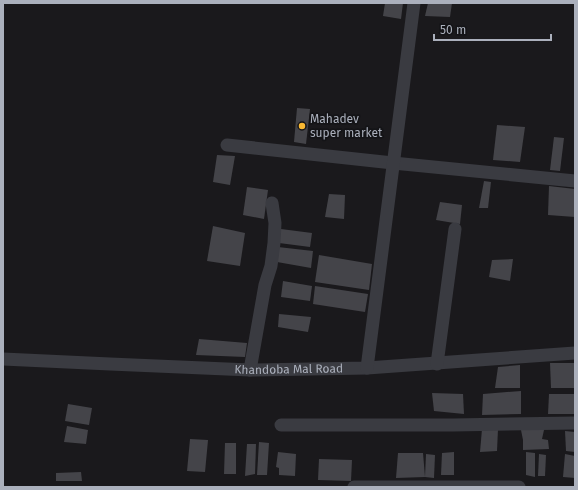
<svg xmlns="http://www.w3.org/2000/svg" width="578" height="490" viewBox="0 0 578 490" font-family="'Fira Sans',sans-serif">
<style>
.building{fill:#444449}
.lines{fill:none;stroke-linecap:round;stroke-linejoin:round}
.minor{stroke:#3a3b41;stroke-width:13}
.poi-dot{fill:#fab933;stroke:#141417;stroke-width:1.5}
.labels{text-anchor:middle;stroke-width:3.5;stroke-linejoin:round;paint-order:stroke}
.poi-label{font-size:12px;fill:#abb0bc;stroke:#141417;text-anchor:start}
.street-label{font-size:12px;fill:#abb0bc;stroke:#141417}
</style>
<rect width="100%" height="100%" fill="#1a191c"/>
<g class="building">
<polygon points="385,3 403,3 401,19 383,16"/>
<polygon points="428,3 452,3 450,17 425,16"/>
<polygon points="297,108 310,109 306,144 294,142"/>
<polygon points="497,125 525,127 520,162 493,160"/>
<polygon points="554,137 564,138 560,171 550,170"/>
<polygon points="217,155 235,156 230,185 213,182"/>
<polygon points="484,181 491,182 488,208 479,208"/>
<polygon points="549,186 575,189 575,217 548,215"/>
<polygon points="247,187 268,190 264,219 243,215"/>
<polygon points="329,194 345,195 344,219 325,217"/>
<polygon points="440,202 462,205 460,224 436,220"/>
<polygon points="213,226 245,233 240,266 207,261"/>
<polygon points="281,229 312,233 310,247 279,243"/>
<polygon points="278,247 313,251 311,268 277,262"/>
<polygon points="319,255 372,264 369,290 315,282"/>
<polygon points="513,259 510,281 489,277 492,260"/>
<polygon points="283,281 312,286 310,301 281,297"/>
<polygon points="315,286 368,294 365,312 313,304"/>
<polygon points="279,314 311,317 308,332 278,327"/>
<polygon points="199,339 247,343 245,357 196,355"/>
<polygon points="550,363 575,363 575,388 551,388"/>
<polygon points="520,365 520,388 495,388 498,367"/>
<polygon points="521,391 521,414 482,415 483,394"/>
<polygon points="432,393 463,394 464,414 434,411"/>
<polygon points="549,394 575,394 575,414 548,414"/>
<polygon points="68,404 92,408 89,425 65,421"/>
<polygon points="67,426 88,430 86,444 64,442"/>
<polygon points="534,428 544,430 542,439 548,440 549,449 523,450 523,440 521,430"/>
<polygon points="482,429 498,429 497,451 480,452"/>
<polygon points="565,431 575,432 575,452 566,451"/>
<polygon points="190,439 208,440 205,472 187,471"/>
<polygon points="259,442 269,443 267,475 257,475"/>
<polygon points="225,443 236,443 236,474 224,474"/>
<polygon points="247,444 256,444 255,474 245,476"/>
<polygon points="278,452 296,454 295,476 279,475 279,468 276,467"/>
<polygon points="454,452 454,475 441,475 442,453"/>
<polygon points="526,452 535,453 535,477 526,475"/>
<polygon points="398,453 423,453 425,477 396,478"/>
<polygon points="426,454 435,455 434,478 425,477"/>
<polygon points="539,454 546,455 545,476 538,476"/>
<polygon points="565,454 575,456 575,478 563,477"/>
<polygon points="319,459 352,460 351,481 318,480"/>
<polygon points="81,472 82,481 56,481 56,473"/>
</g>
<g class="lines">
<g class="minor">
<polyline points="227,145 393,163 575,181"/>
<path id="s1" d="M3,359L110,364L250,370L367,368L575,353"/>
<polyline points="437,364 455,229"/>
<polyline points="367,368 414,3"/>
<polyline points="250,370 265,285 271,266 274,243 275,223 272,203"/>
<polyline points="281,425 453,425 575,423"/>
<polyline points="354,487 519,487"/>
</g>
</g>
<circle class="poi-dot" cx="302" cy="126" r="4"/>
<g class="labels">
<g class="poi-label">
<text x="310" y="123">Mahadev<tspan x="310" dy="14">super market</tspan></text>
</g>
<g class="street-label">
<text dy="4" stroke="none"><textPath href="#s1" startOffset="286">Khandoba Mal Road</textPath></text>
</g>
</g>
<rect width="578" height="490" fill="none" stroke="#abb0bc" stroke-width="8"/>
<path d="M434 34v6h117v-6" fill="none" stroke="#abb0bc" stroke-width="2"/>
<text x="440" y="34" font-size="12" fill="#abb0bc" stroke="#141417" stroke-width="3" paint-order="stroke">50 m</text>
</svg>
